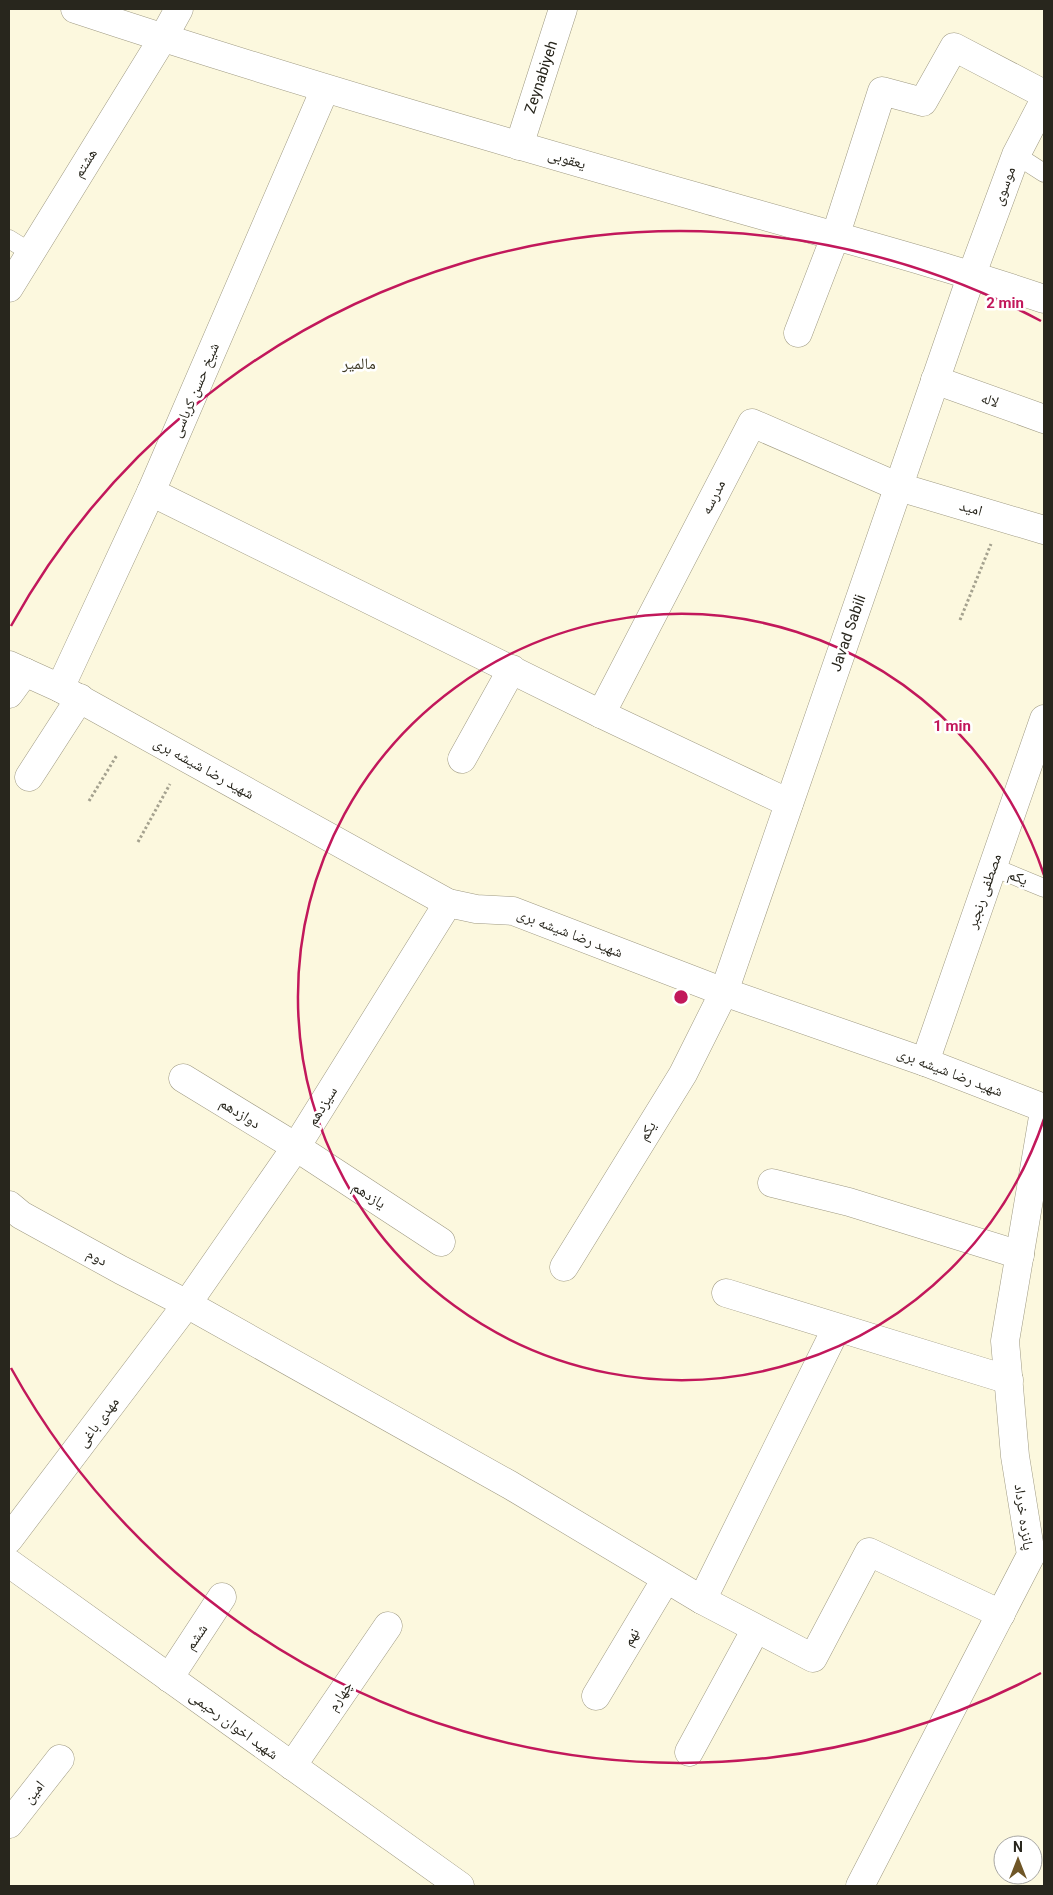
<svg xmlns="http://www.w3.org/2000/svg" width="1053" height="1895" viewBox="0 0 1053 1895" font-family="Roboto,'Noto Naskh Arabic',sans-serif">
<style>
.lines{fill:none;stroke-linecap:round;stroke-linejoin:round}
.service-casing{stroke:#9f9a83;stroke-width:19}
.minor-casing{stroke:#9f9a83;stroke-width:29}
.path{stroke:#a5a28f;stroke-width:3;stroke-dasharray:2.5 2.5;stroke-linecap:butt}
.service{stroke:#fff;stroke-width:18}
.minor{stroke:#fff;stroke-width:28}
.ring{fill:none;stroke:#c2185b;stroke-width:2.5}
.labels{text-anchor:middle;stroke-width:5;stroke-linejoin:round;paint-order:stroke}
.street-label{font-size:15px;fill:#28261d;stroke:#fff}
.neighbourhood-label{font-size:16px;fill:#3d3924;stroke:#fff}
.centre{fill:#c2185b;stroke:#fff;stroke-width:2.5}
.ring-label{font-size:15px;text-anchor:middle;font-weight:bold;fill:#c2185b;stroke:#fff;stroke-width:5;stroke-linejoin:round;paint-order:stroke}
</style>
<rect width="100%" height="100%" fill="#fcf8de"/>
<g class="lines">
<g class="service-casing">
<g id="service">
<polyline points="1016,155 1044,173"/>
<polyline points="9,239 30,252"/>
<polyline points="993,867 1044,888"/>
</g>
</g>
<g class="minor-casing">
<g id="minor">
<path d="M75,9C289,80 506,142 722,204C830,235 938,263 1044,299"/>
<polyline points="519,146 563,9"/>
<polyline points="9,288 163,38 179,9"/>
<polyline points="798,333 835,237 882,91 923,102 954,47 1044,94"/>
<polyline points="935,380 1044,419"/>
<polyline points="151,492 601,714 789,803"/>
<polyline points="9,665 60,688 448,903 476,909 513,911 724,992 925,1062 1044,1108"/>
<polyline points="60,688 151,492 325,89"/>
<polyline points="9,694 25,672"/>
<polyline points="601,714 752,423 899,487 1044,530"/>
<polyline points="462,759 512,669"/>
<polyline points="29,777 80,698"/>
<polyline points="925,1062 1044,719"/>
<polyline points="183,1078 296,1147 441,1242"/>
<polyline points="772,1183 849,1202 1020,1255"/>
<polyline points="9,1205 21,1215 121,1270 187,1304 510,1485 702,1600 813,1658 869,1552 1001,1614"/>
<polyline points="564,1267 683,1074 724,992 972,274 1016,155 1044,101"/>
<polyline points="726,1293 1009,1380"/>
<polyline points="9,1539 187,1304 296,1147 448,903"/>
<polyline points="9,1563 460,1886"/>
<polyline points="702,1600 836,1329"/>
<polyline points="169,1678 222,1597"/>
<polyline points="596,1696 666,1579"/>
<polyline points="689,1752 756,1629"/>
<polyline points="292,1766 388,1626"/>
<polyline points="9,1824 60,1759"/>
<polyline points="860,1886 1031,1555 1015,1456 1005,1341 1044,1111"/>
</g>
</g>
<g class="path">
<polyline points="960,620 991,544"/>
<polyline points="89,801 117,755"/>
<polyline points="138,842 170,784"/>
</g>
<use href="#service" class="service"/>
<use href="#minor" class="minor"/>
</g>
<g class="ring">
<path d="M1044 1119A383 383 0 1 1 1044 875"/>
<path d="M1041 1673A766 766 0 0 1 11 1368M11 626A766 766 0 0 1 1041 321"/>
</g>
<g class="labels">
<g class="street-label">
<text transform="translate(541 77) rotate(-72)" y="5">Zeynabiyeh</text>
<text transform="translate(567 159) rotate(16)" y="5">یعقوبی</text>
<text transform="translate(85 163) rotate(-58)" y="5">هشتم</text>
<text transform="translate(1004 186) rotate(-70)" y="5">موسوی</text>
<text transform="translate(195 390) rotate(-67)" y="5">شیخ حسن کرباسی</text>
<text transform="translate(990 400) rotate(20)" y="5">لاله</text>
<text transform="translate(713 497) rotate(-63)" y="5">مدرسه</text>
<text transform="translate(971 508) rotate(16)" y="5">امید</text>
<text transform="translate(848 633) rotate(-71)" y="5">Javad Sabili</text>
<text transform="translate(204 768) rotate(29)" y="5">شهید رضا شیشه بری</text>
<text transform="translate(1018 877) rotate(22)" y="5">یکم</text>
<text transform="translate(984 891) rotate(-71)" y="5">مصطفی رنجبر</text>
<text transform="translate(570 933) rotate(21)" y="5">شهید رضا شیشه بری</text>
<text transform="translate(950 1072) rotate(21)" y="5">شهید رضا شیشه بری</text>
<text transform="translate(322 1106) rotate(-58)" y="5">سیزدهم</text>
<text transform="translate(240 1113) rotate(32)" y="5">دوازدهم</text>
<text transform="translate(647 1131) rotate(-59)" y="5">یکم</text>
<text transform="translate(369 1195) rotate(33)" y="5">یازدهم</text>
<text transform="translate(97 1257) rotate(29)" y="5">دوم</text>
<text transform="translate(98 1422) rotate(-53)" y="5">مهدی باغی</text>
<text transform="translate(1024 1517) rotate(82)" y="5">پانزده خرداد</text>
<text transform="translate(196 1637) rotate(-56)" y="5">ششم</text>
<text transform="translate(631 1637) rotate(-59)" y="5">نهم</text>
<text transform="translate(340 1696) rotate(-56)" y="5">چهارم</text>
<text transform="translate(234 1725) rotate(36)" y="5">شهید اخوان رحیمی</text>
<text transform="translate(34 1792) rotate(-52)" y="5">امین</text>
</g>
<g class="neighbourhood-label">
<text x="359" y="369">مالمیر</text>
</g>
</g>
<circle cx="681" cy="997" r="8" class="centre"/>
<g class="ring-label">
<text x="1005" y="308">2 min</text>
<text x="952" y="731">1 min</text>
</g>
<rect width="1053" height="1895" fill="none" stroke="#28261d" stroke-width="20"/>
<g transform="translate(1018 1860)"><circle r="24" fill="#ffffff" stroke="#a9a8a5"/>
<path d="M0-4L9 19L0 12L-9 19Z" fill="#6f5627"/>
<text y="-8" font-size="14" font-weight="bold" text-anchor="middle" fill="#28261d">N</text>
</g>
</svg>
